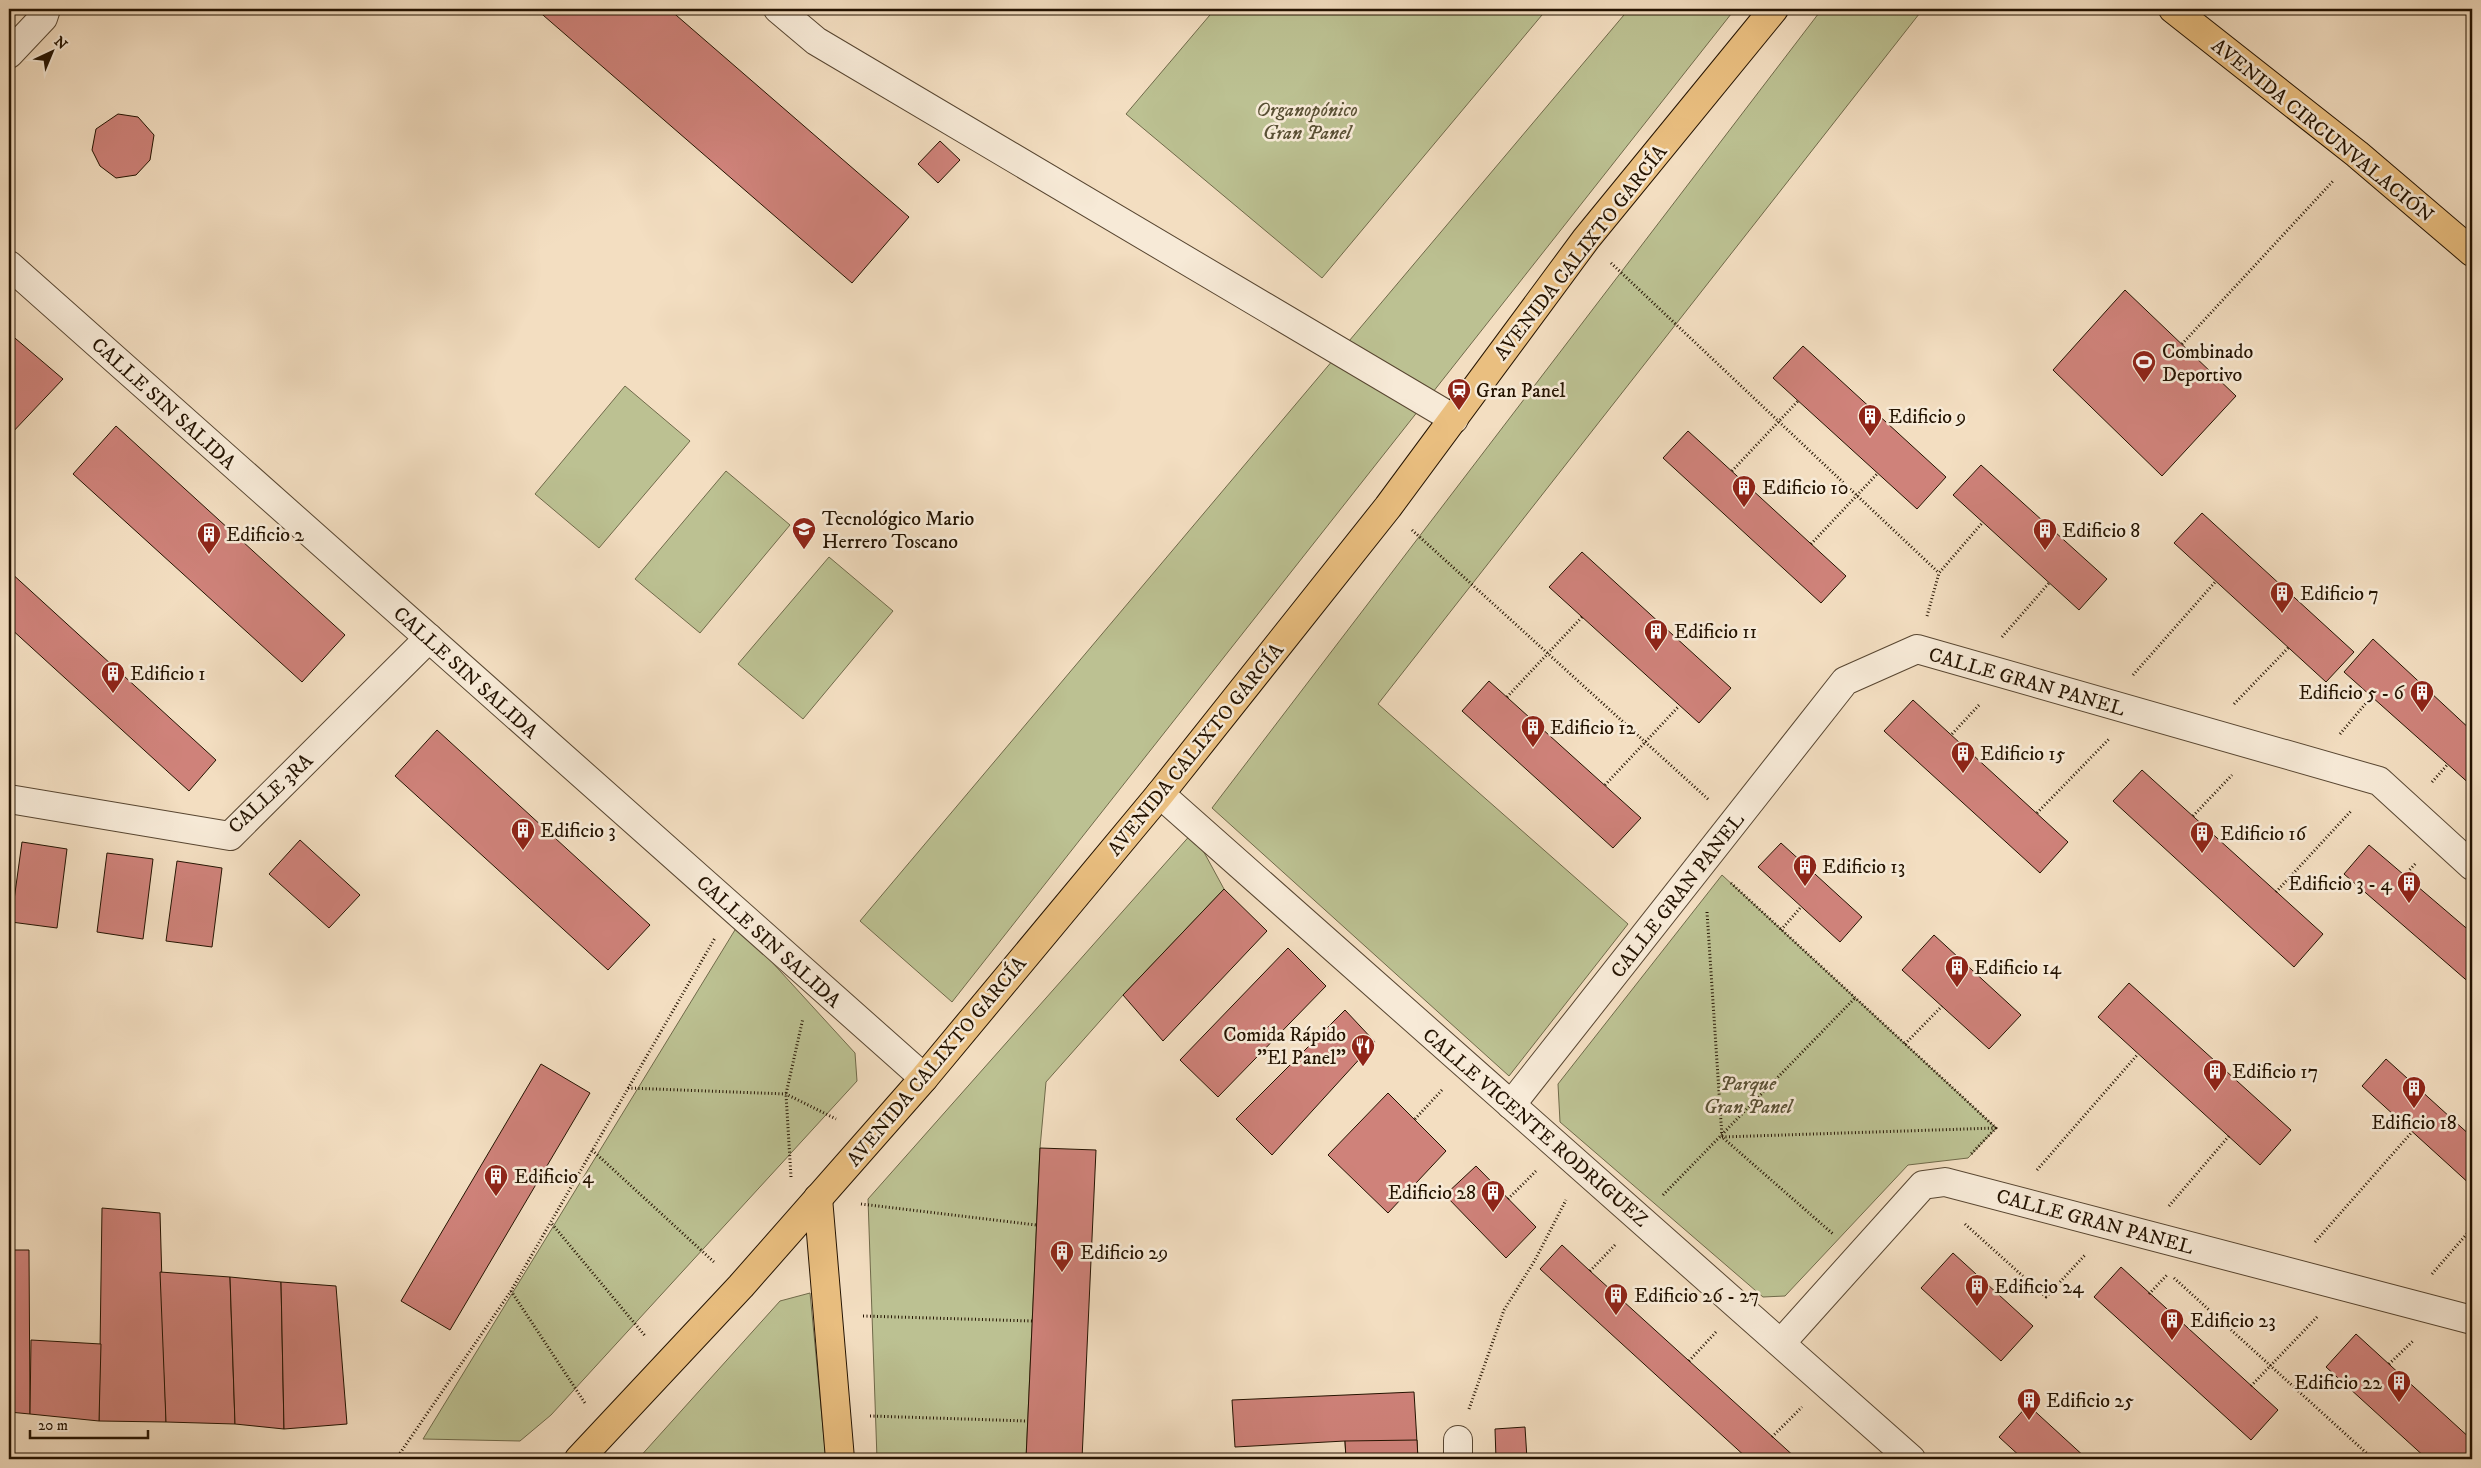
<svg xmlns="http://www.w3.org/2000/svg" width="2481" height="1468" viewBox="0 0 2481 1468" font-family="'IM FELL DW Pica',serif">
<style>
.green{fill:#bcc192;stroke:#706a4a}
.building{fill:#cf827a;stroke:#241301}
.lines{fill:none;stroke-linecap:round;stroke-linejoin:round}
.minor-casing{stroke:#584631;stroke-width:30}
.major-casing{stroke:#241301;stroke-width:30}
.highway-casing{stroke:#241301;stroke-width:30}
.path{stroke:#241301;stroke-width:3;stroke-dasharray:1 2.5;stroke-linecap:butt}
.minor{stroke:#f7ead7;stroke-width:28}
.major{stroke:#eabf80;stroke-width:28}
.highway{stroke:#eabf80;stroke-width:28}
.labels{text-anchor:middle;stroke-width:5;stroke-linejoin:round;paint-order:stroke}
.park-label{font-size:20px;font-style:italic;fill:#595034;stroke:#f7ead7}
.street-label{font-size:20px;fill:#241301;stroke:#f7ead7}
.poi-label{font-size:20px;fill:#241301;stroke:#f7ead7;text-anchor:start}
</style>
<rect width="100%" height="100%" fill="#f3dec1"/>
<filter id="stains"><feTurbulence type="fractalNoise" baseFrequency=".004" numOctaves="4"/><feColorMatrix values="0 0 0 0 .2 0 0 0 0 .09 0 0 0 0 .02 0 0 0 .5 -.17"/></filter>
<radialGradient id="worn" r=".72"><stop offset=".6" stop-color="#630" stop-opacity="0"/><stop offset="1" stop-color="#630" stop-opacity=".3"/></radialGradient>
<g class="green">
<polygon points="1215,9 1547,9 1322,278 1126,114"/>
<polygon points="1629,9 1735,9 952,1002 860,921"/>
<polygon points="1822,9 1923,9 1378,704 1628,924 1509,1076 1212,808"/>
<polygon points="625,386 690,441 599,548 535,494"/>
<polygon points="726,471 790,525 700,633 635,579"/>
<polygon points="829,557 893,611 803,719 738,664"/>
<polygon points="1193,832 1224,889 1123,995 1046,1082 1040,1148 1026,1459 877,1459 868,1199"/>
<polygon points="1722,875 1996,1128 1968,1158 1908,1165 1785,1296 1763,1297 1560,1122 1558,1084"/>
<polygon points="738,925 855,1053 857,1081 551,1415 520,1441 423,1439"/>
<polygon points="810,1293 826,1459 638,1459 780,1301"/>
</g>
<g class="building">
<polygon points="536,9 669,9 909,217 852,283"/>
<polygon points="118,114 138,117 154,135 150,160 136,175 116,178 100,166 92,150 96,129"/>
<polygon points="940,141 960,160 938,183 918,164"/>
<polygon points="2125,290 2236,396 2162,476 2053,370"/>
<polygon points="9,333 63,379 9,436"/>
<polygon points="1803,346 1946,477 1917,509 1773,378"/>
<polygon points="116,426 345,635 302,682 73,474"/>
<polygon points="1688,431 1846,576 1821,603 1663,458"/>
<polygon points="1981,465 2107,579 2079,610 1953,495"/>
<polygon points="2202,513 2354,652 2326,682 2174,543"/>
<polygon points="1582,552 1731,688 1699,723 1549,587"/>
<polygon points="9,571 216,760 189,791 9,627"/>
<polygon points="2373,639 2472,731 2472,786 2344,672"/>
<polygon points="1489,681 1641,818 1613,848 1462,711"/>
<polygon points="1913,700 2068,842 2040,873 1884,731"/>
<polygon points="437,730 650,925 608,970 395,776"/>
<polygon points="2142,770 2323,934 2294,967 2113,801"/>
<polygon points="300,840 360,895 329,928 269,874"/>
<polygon points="22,842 67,849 57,928 11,922"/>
<polygon points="1781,843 1862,917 1840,942 1758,867"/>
<polygon points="2369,845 2472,933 2472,985 2344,874"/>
<polygon points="107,853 153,859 143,939 97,932"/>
<polygon points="177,861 222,868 212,947 166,941"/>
<polygon points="1224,889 1267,931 1163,1041 1123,995"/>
<polygon points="1934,935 2021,1015 1989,1049 1902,970"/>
<polygon points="1288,948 1326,986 1218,1097 1180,1060"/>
<polygon points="2129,983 2291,1130 2260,1165 2098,1017"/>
<polygon points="1345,1010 1375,1042 1272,1155 1236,1119"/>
<polygon points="2386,1059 2472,1137 2472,1186 2362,1086"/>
<polygon points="541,1064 590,1093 450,1330 401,1301"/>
<polygon points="1388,1093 1446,1151 1388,1213 1328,1155"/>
<polygon points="1040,1148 1096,1150 1082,1459 1026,1459"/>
<polygon points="1476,1166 1536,1227 1506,1258 1445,1195"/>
<polygon points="102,1208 160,1213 166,1422 99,1421"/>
<polygon points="1562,1245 1590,1271 1797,1459 1748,1459 1540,1269"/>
<polygon points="9,1250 29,1250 30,1414 9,1412"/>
<polygon points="1953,1253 2033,1326 2001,1361 1921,1288"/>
<polygon points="2121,1267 2278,1410 2251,1440 2094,1297"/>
<polygon points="160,1272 230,1277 235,1424 166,1422"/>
<polygon points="230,1277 281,1282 284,1429 235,1424"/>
<polygon points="281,1282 336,1286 347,1424 284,1429"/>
<polygon points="2356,1334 2472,1440 2472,1459 2427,1459 2326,1367"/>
<polygon points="31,1340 101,1344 99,1421 30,1414"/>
<polygon points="1414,1392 1418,1459 1346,1459 1345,1441 1235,1447 1232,1400"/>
<polygon points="2028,1405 2087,1459 2023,1459 1999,1437"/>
<polygon points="1525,1427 1527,1459 1496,1459 1495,1429"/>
<polygon points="1417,1440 1418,1459 1346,1459 1345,1441"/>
</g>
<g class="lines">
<g class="minor-casing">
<g id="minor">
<polyline points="778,9 816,41 1454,419"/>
<polyline points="9,54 43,18 46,9"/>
<polyline points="9,265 924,1078"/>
<polyline points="1160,794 1911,1459"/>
<polyline points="9,799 230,836 429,638"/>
<polyline points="1511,1105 1845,681 1917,649 2379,781 2472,866"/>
<polyline points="1781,1343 1923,1185 1945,1182 2472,1320"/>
<polyline points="1458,1440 1458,1459"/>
</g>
</g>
<g class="major-casing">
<g id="major">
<polyline points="818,1198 840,1459"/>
<polyline points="579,1459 741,1286 924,1078 1160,794 1388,507 1586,239 1774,9"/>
</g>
</g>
<g class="highway-casing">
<polyline id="highway" points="2173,9 2357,154 2472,252"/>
</g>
<g class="path">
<polyline points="1611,263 1939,573"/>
<polyline points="2182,344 2334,180"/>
<polyline points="1732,471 1798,401"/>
<polyline points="1412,530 1709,800"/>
<polyline points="1811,544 1878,473"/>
<polyline points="1927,616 1939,573 1983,522"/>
<polyline points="2002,637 2049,583"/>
<polyline points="2133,675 2216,581"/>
<polyline points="1507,697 1582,617"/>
<polyline points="2234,704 2289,647"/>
<polyline points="1952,734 1980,704"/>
<polyline points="2340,734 2372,696"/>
<polyline points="2432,782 2448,764"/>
<polyline points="1605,785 1679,706"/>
<polyline points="2037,813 2109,739"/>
<polyline points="2193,816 2232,775"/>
<polyline points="2405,875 2416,863"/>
<polyline points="1731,883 1996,1128 1971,1154"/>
<polyline points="2276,892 2352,810"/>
<polyline points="1707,912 1722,1137 1833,1234"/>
<polyline points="1781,930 1801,907"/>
<polyline points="1905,1044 1942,1006"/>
<polyline points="628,1088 786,1094 836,1119"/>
<polyline points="1415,1119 1442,1090"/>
<polyline points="1722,1137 1996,1128"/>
<polyline points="592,1150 715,1263"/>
<polyline points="2037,1170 2138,1054"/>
<polyline points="791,1177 786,1094 803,1018"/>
<polyline points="1663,1195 1855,998"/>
<polyline points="1508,1199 1536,1171"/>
<polyline points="861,1204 1036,1225"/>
<polyline points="2169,1206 2229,1136"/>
<polyline points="552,1224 646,1337"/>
<polyline points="1965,1224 2046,1297 2085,1255"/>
<polyline points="2315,1242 2412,1132"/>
<polyline points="1590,1271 1616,1244"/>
<polyline points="2432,1274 2472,1228"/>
<polyline points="2174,1278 2373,1459"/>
<polyline points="511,1291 585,1403"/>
<polyline points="2149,1294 2167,1275"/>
<polyline points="863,1316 1032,1321"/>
<polyline points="1689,1361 1716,1332"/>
<polyline points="2389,1364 2414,1340"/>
<polyline points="2251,1386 2318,1316"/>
<polyline points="1469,1409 1504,1310 1535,1260 1566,1200"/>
<polyline points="870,1416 1027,1421"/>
<polyline points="1772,1437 1802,1407"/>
<polyline points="396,1459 511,1291 715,938"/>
</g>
<use href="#minor" class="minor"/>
<use href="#major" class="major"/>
<use href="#highway" class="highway"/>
</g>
<defs>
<g id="stadium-pin" transform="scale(1.25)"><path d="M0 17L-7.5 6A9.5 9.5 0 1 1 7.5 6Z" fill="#8f2418" stroke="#f7ead7"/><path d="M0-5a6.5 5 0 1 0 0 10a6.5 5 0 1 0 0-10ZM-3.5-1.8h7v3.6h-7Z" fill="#fff"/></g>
<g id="station-pin" transform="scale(1.25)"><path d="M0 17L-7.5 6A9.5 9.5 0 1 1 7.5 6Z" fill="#8f2418" stroke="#f7ead7"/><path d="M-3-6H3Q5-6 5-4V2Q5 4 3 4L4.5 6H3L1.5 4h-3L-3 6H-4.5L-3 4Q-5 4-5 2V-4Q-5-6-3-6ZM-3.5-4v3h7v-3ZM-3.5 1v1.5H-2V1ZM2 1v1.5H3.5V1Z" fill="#fff"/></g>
<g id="building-pin" transform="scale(1.25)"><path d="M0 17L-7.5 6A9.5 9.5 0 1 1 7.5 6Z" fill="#8f2418" stroke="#f7ead7"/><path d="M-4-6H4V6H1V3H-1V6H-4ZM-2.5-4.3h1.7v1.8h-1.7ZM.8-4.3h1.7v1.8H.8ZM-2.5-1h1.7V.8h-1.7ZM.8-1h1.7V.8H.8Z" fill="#fff"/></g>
<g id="school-pin" transform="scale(1.25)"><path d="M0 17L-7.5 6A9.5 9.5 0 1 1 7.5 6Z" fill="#8f2418" stroke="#f7ead7"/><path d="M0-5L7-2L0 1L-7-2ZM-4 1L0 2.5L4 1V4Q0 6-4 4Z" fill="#fff"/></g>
<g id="restaurant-pin" transform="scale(1.25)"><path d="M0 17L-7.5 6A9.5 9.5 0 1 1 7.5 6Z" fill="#8f2418" stroke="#f7ead7"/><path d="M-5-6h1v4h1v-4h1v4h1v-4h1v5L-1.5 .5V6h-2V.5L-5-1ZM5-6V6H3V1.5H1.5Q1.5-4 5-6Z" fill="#fff"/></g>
</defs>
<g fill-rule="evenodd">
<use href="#stadium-pin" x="2144" y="362"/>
<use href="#station-pin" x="1459" y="390"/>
<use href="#building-pin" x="1870" y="416"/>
<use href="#building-pin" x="1744" y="487"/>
<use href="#school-pin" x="804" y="529"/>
<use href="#building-pin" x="2045" y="530"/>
<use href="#building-pin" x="209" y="534"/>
<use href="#building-pin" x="2282" y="593"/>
<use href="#building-pin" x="1656" y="631"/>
<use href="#building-pin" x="113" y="673"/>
<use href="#building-pin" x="2422" y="692"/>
<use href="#building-pin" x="1533" y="727"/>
<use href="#building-pin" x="1963" y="753"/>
<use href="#building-pin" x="523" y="830"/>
<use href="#building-pin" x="2202" y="833"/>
<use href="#building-pin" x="1805" y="866"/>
<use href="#building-pin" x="2409" y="883"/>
<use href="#building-pin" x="1957" y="967"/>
<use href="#restaurant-pin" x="1363" y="1046"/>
<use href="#building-pin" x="2215" y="1071"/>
<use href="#building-pin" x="2414" y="1088"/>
<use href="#building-pin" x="496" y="1176"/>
<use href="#building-pin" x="1493" y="1192"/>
<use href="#building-pin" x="1062" y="1252"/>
<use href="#building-pin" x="1977" y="1286"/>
<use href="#building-pin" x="1616" y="1295"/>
<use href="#building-pin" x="2172" y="1320"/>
<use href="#building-pin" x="2399" y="1382"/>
<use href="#building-pin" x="2029" y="1400"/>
</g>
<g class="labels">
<g class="park-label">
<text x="1307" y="116">Organopónico<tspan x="1307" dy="23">Gran Panel</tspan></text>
<text x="1748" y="1090">Parque<tspan x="1748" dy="23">Gran Panel</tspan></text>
</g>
<g class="street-label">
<text transform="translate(2323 130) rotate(39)" y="7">AVENIDA CIRCUNVALACIÓN</text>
<text transform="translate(1580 252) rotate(-52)" y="7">AVENIDA CALIXTO GARCÍA</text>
<text transform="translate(164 403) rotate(42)" y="7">CALLE SIN SALIDA</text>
<text transform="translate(466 672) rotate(42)" y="7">CALLE SIN SALIDA</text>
<text transform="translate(2027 681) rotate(16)" y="7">CALLE GRAN PANEL</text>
<text transform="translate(1195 749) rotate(-51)" y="7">AVENIDA CALIXTO GARCÍA</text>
<text transform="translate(270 793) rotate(-43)" y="7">CALLE 3RA</text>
<text transform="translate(1677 895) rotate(-52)" y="7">CALLE GRAN PANEL</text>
<text transform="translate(769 941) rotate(42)" y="7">CALLE SIN SALIDA</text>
<text transform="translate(936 1061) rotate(-50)" y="7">AVENIDA CALIXTO GARCÍA</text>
<text transform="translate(1536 1127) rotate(41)" y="7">CALLE VICENTE RODRIGUEZ</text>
<text transform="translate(2095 1221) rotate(15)" y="7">CALLE GRAN PANEL</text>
</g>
<g class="poi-label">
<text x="2162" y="358">Combinado<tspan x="2162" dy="23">Deportivo</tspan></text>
<text x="1476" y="397">Gran Panel</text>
<text x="1888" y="423">Edificio 9</text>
<text x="1762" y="494">Edificio 10</text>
<text x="822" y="525">Tecnológico Mario<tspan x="822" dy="23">Herrero Toscano</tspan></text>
<text x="2062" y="537">Edificio 8</text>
<text x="226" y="541">Edificio 2</text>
<text x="2300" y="600">Edificio 7</text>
<text x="1674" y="638">Edificio 11</text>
<text x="130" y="680">Edificio 1</text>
<text x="2404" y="699" text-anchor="end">Edificio 5 - 6</text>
<text x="1550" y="734">Edificio 12</text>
<text x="1980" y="760">Edificio 15</text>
<text x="540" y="837">Edificio 3</text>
<text x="2220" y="840">Edificio 16</text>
<text x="1822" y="873">Edificio 13</text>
<text x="2392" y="890" text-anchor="end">Edificio 3 - 4</text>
<text x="1974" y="974">Edificio 14</text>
<text x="1346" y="1041" text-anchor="end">Comida Rápido<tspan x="1346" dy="23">"El Panel"</tspan></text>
<text x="2232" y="1078">Edificio 17</text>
<text x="2414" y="1129" text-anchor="middle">Edificio 18</text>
<text x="514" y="1183">Edificio 4</text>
<text x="1476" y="1199" text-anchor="end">Edificio 28</text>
<text x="1080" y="1259">Edificio 29</text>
<text x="1994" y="1293">Edificio 24</text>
<text x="1634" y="1302">Edificio 26 - 27</text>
<text x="2190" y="1327">Edificio 23</text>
<text x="2382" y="1389" text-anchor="end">Edificio 22</text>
<text x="2046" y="1407">Edificio 25</text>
</g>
</g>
<rect width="2481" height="1468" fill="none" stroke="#f3dec1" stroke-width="30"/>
<rect x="10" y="10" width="2461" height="1448" fill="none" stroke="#241301" stroke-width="2.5"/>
<rect x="15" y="15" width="2451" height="1438" fill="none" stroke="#241301"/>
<g transform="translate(52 52) rotate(44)" stroke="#f7ead7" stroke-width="4" paint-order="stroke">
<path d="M0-4L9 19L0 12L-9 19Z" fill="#241301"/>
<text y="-8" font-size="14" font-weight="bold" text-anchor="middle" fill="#241301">N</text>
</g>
<path d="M30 1430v8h118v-8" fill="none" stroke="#241301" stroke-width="2.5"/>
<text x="38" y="1430" font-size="15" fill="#241301" stroke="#f7ead7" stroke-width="4" paint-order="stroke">20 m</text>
<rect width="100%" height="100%" filter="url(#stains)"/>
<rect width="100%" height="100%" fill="url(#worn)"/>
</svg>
